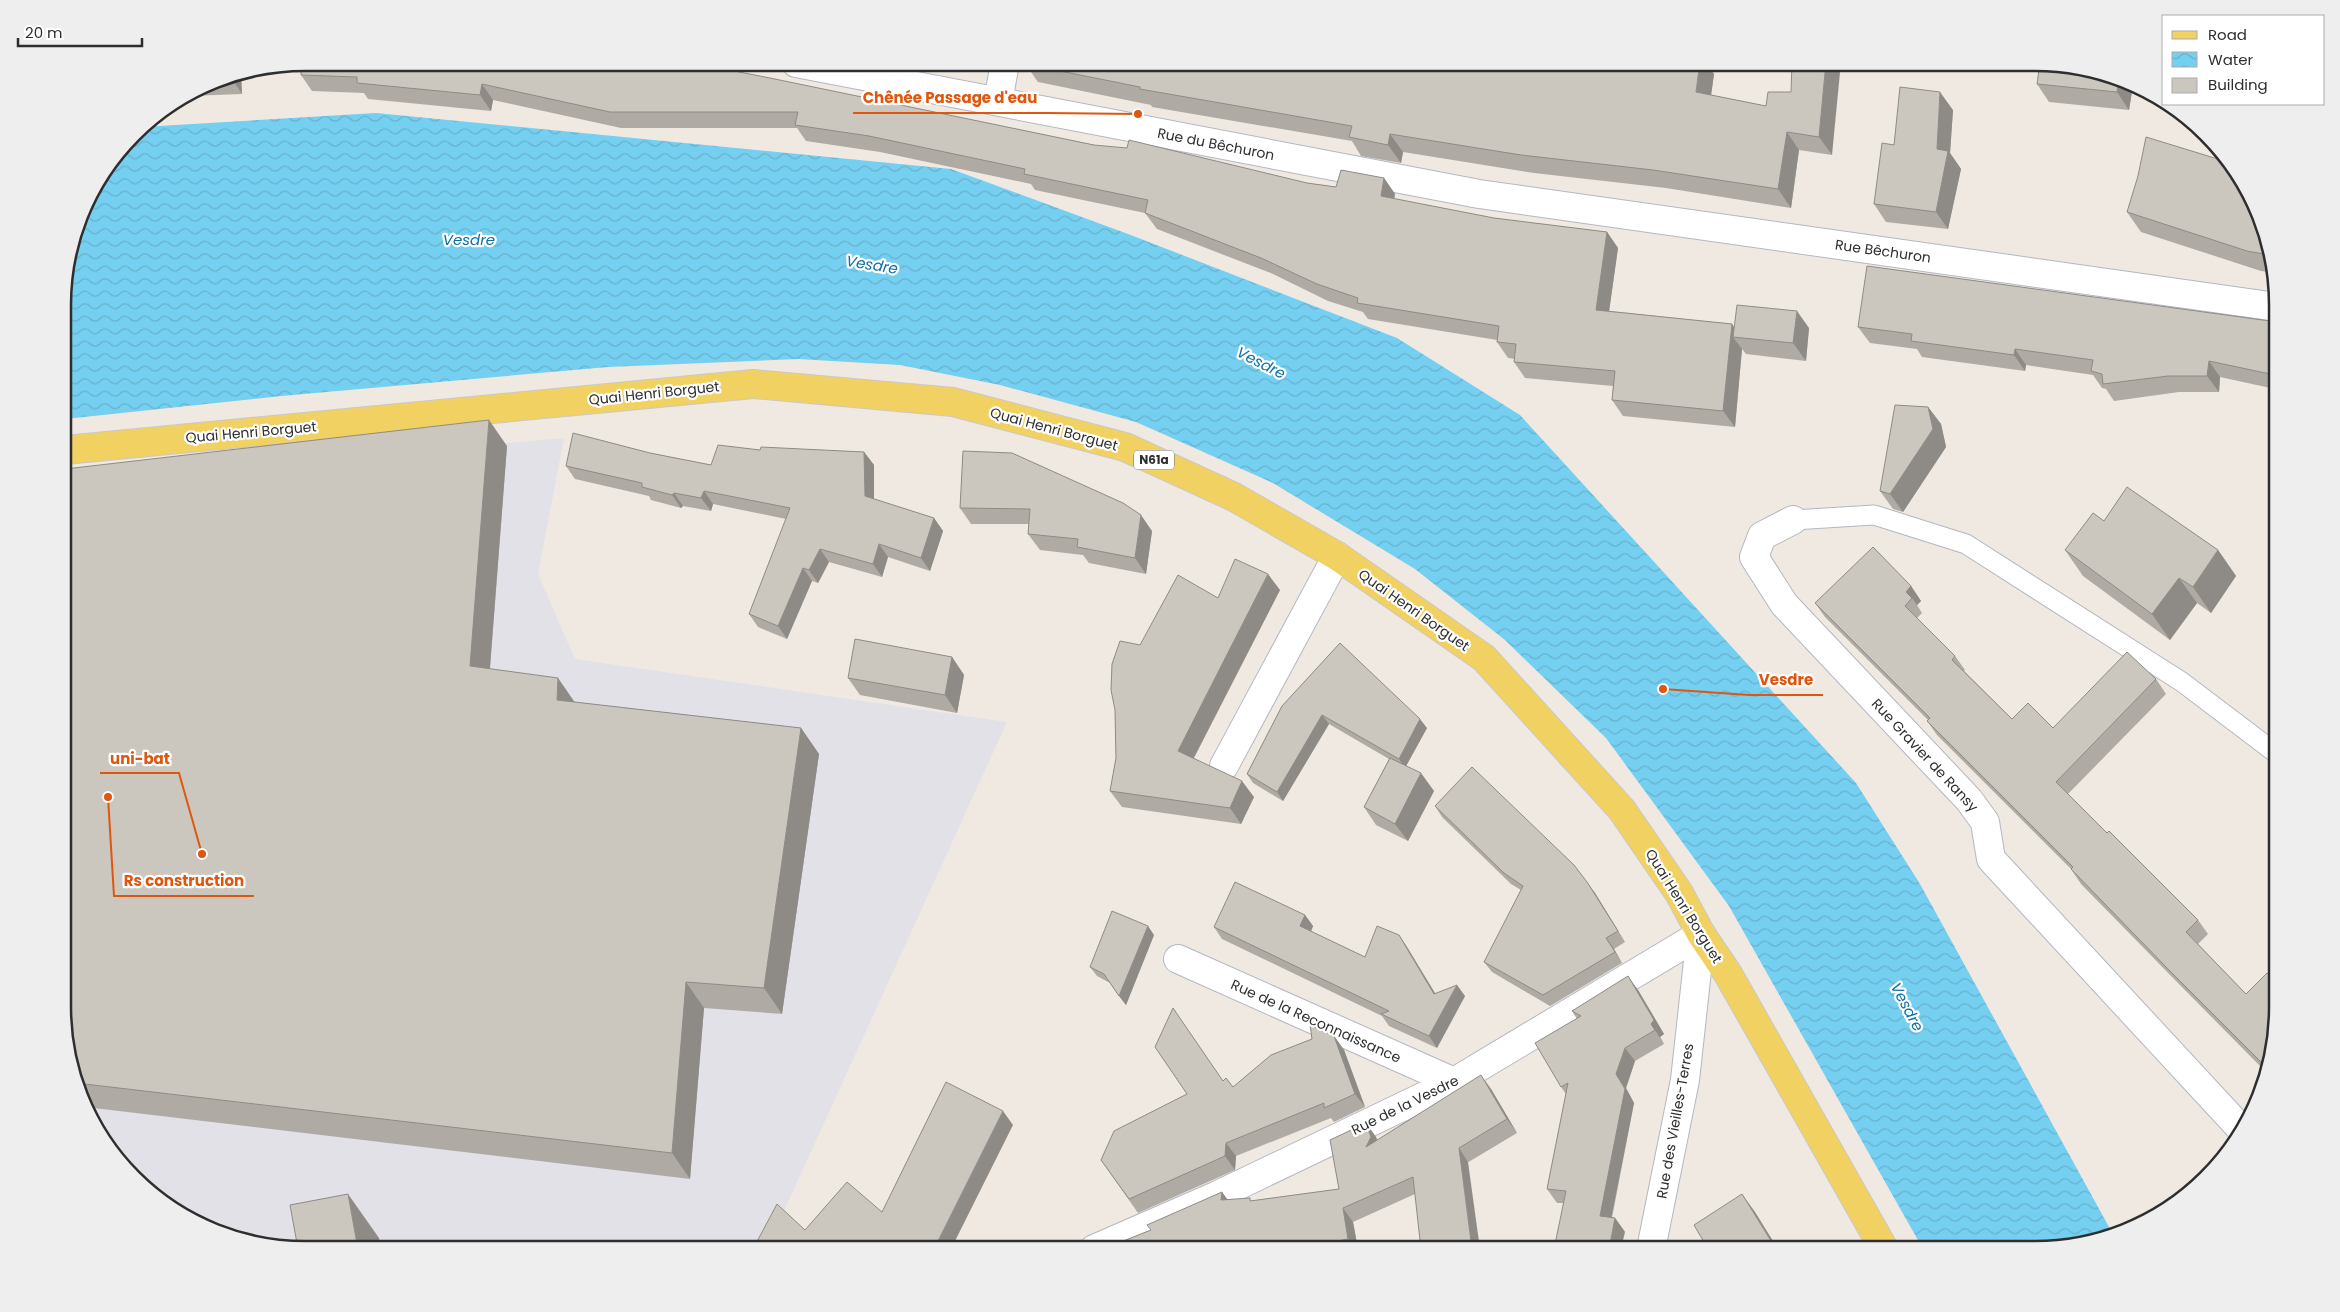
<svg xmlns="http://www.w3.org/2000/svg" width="2340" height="1312" viewBox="0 0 2340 1312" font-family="Poppins,sans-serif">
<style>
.industrial{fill:#e3e1e8}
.water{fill:url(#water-waves)}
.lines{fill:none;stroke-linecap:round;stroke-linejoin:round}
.lane-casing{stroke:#b4b7c1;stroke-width:21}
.street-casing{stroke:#b4b7c1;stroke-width:30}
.primary-casing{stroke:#c9c9c9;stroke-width:30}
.lane{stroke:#fff;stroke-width:19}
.street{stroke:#fff;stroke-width:28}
.primary{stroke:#f2d163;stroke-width:28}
.wall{fill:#afaba4}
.shaded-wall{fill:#8e8b86}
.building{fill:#cbc7bf;stroke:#8e8b86}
.labels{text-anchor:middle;stroke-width:4.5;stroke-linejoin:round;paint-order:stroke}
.shield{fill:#fff;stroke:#6d6d6d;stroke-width:1}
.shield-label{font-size:12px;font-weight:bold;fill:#2e2e2e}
.street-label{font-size:14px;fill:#2e2e2e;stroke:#fff}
.water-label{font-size:15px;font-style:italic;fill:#0d6fa3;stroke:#fff}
.rim{fill:none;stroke:#2e2e2e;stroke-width:2.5}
.leader{fill:none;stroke:#df570e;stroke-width:2}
.callout-dot{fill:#df570e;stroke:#fff;stroke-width:2}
.callout-label{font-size:15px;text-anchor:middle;font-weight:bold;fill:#df570e;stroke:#fff;stroke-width:4.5;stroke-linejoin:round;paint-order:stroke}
</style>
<defs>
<pattern id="water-waves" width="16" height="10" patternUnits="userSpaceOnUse" patternTransform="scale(1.25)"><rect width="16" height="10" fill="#75cff0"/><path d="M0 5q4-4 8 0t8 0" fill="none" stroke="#66b2ce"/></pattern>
</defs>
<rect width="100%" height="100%" fill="#efe9e1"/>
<polygon class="industrial" points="564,438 538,574 575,659 1007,722 773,1235 763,1249 305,1249 242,1241 184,1217 104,1142 81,1099 65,1038 65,483"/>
<polygon class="water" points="376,113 951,169 1128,234 1397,338 1520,415 1856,783 1920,884 2114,1236 2050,1249 1923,1249 1729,906 1606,738 1505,640 1415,569 1273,483 1136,422 1000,385 900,365 798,359 608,367 281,396 65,419 65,274 88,198 142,127"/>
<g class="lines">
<g class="lane-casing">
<polyline id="lane" points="1793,520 1874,515 1966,544 2182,682 2277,754"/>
</g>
<g class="street-casing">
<g id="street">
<polyline points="796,63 1479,194 2277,307"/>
<polyline points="998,101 1005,63"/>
<polyline points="1793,520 1762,536 1754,557 1784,604 1969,800 1985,822 1991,859 2243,1131"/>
<polyline points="1224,766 1337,556"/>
<polyline points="1178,959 1454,1082"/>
<polyline points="1094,1249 1218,1195 1454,1082 1701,934"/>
<polyline points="1651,1249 1685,1080 1701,934"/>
</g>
</g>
<g class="primary-casing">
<polyline id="primary" points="65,450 753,384 953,402 1125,447 1234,497 1337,556 1484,658 1622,810 1679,893 1701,934 1728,974 1884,1249"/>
</g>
<use href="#lane" class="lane"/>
<use href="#street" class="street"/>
<use href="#primary" class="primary"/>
</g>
<g class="wall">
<polygon points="688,62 1094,145 1307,183 1336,187 1384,178 1395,194 1394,199 1494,218 1607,232 1618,248 1609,311 1732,324 1734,327 1809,328 1806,361 1746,354 1742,349 1735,427 1623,416 1612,400 1613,386 1525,378 1514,362 1515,359 1508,358 1497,342 1497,340 1368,319 1363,312 1328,301 1273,274 1157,229 1145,213 1035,190 1031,184 880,152 806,141 797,128 621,128 493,100 491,111 368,99 364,93 312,91 301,75"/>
<polygon points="933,62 976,62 969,69"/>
<polygon points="1024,62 1705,62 1714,74 1711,95 1766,106 1791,92 1832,155 1799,150 1791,208 1666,188 1534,173 1403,152 1401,163 1361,156 1352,141 1152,107 1151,105 1038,82"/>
<polygon points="2098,71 2133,85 2129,110 2049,102 2037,84"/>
<polygon points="241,75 242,94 188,96 213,81"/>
<polygon points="1953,110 1950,153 1961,169 1948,229 1886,222 1874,204 1894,145"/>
<polygon points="2127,212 2265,227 2274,273 2261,271 2141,232"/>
<polygon points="2277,322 2277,433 2273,427 2275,389 2220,377 2219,392 2179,392 2114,401 2106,389 2102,388 2093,375 2026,365 2025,371 1922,357 1917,349 1870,343 1858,327"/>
<polygon points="1928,407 1941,424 1946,447 1903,512 1893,509 1880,491"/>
<polygon points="507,446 490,669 575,702 801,728 819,754 782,1014 704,1008 690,1179 85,1107 81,1099 65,1038 65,469"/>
<polygon points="760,450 864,452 874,465 874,499 934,518 943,531 930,571 888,557 882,577 829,562 818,583 812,581 787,639 758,627 749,614 786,519 713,504 711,511 683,506 681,508 651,500 649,496 575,479 566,466 650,453 711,465"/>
<polygon points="963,451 1152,531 1146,574 1089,563 1083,555 1040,550 1028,534 1029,524 971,524 960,508"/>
<polygon points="2104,521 2218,550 2236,576 2211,613 2197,603 2170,640 2083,576 2065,550"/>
<polygon points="1911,586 1921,601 1917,605 1922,613 1917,618 1955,656 1965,670 1964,671 2012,719 2053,728 2156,679 2166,694 2068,794 2107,833 2198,920 2208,934 2198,944 2246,994 2277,1022 2263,1069 2178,983 2081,884 2071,869 1937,735 1927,721 1928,720 1825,617 1815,603"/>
<polygon points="1280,590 1194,758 1254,797 1241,824 1122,807 1110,791 1116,758 1115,710 1140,645 1218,598"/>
<polygon points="952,657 964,675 957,713 860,695 848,678"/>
<polygon points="1282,706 1427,728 1406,766 1434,791 1408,841 1376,825 1364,807 1389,759 1329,724 1283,801 1253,783 1247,774"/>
<polygon points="1435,806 1595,893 1625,942 1614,949 1622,963 1550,1006 1492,972 1484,962 1521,890 1511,884 1442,817"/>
<polygon points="1305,915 1313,926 1311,932 1365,957 1399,935 1407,947 1435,993 1465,996 1437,1048 1389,1026 1382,1016 1222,939 1214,927"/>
<polygon points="1154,935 1126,1005 1110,983 1097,976 1090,967"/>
<polygon points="1638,990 1664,1034 1660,1037 1664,1044 1635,1061 1626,1088 1634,1103 1612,1218 1615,1218 1625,1232 1563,1203 1557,1203 1547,1189 1566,1094 1561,1087 1577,1019 1572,1011"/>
<polygon points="1334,1036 1344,1050 1365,1107 1334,1122 1331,1118 1236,1156 1235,1170 1138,1213 1101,1160 1223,1081 1233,1087"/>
<polygon points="1491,1089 1517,1133 1415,1194 1353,1222 1358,1249 1103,1249 1151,1230 1222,1192 1227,1199 1252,1201 1339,1189 1366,1123 1376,1137 1377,1140"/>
</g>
<g class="shaded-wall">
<polygon points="1700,62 1705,62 1714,74 1709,110 1696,92"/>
<polygon points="1826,62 1841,62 1832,155 1819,137"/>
<polygon points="241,75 242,94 231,77"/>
<polygon points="2119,79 2133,85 2129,110 2117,92"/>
<polygon points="482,84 493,100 491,111 480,95"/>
<polygon points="1940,92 1953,110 1950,153 1961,169 1948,229 1936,212 1937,149"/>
<polygon points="1787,132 1799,150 1791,208 1778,189"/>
<polygon points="1390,134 1403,152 1401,163 1388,145"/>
<polygon points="1384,178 1395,194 1392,212 1381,196"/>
<polygon points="1607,232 1618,248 1607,326 1596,310"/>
<polygon points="1797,311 1809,328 1806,361 1793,343"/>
<polygon points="1732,324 1741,338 1733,337 1742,349 1735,427 1723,411"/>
<polygon points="2015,349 2026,365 2025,371 2014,355"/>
<polygon points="2209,361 2220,377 2219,392 2207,376"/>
<polygon points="1928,407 1941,424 1946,447 1903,512 1890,494"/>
<polygon points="489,420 507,446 488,692 470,666"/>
<polygon points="864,452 874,465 874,509 865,496"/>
<polygon points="704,491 713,504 711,511 701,498"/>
<polygon points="674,493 683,506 681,508 672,495"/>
<polygon points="1141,515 1152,531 1146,574 1135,558"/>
<polygon points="934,518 943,531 930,571 921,558"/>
<polygon points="879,544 888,557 882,577 873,564"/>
<polygon points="820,549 829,562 818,583 809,570"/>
<polygon points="2218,550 2236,576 2211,613 2193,587"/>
<polygon points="803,568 812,581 787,639 778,626"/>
<polygon points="1268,574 1280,590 1189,767 1178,751"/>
<polygon points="2179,578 2197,603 2170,640 2152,614"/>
<polygon points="1911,586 1921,601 1917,605 1912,598 1906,592"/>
<polygon points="952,657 964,675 957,713 945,695"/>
<polygon points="558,678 576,704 557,700"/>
<polygon points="1322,715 1329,724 1283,801 1277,792"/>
<polygon points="1420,719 1427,728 1405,768 1399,759"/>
<polygon points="801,728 819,754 782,1014 764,988"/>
<polygon points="1421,773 1434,791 1408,841 1395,824"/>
<polygon points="1242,781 1254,797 1241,824 1230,808"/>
<polygon points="1587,882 1595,893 1625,942 1618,931"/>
<polygon points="1305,915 1313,926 1308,938 1300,926"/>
<polygon points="1148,926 1154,935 1126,1005 1119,996"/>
<polygon points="1399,935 1407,947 1442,1005 1434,994"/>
<polygon points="1606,938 1614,949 1622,963 1615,952"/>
<polygon points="1628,976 1638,990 1664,1034 1660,1037 1664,1044 1651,1024"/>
<polygon points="686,982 704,1008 690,1179 672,1153"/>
<polygon points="1457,985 1465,996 1437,1048 1429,1036"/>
<polygon points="1334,1036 1344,1050 1365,1107 1355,1094"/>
<polygon points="1625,1048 1635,1061 1626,1088 1634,1103 1609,1229 1600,1216 1616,1074"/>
<polygon points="1481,1075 1491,1089 1517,1133 1507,1119"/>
<polygon points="1003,1111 1013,1125 951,1249 934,1249"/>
<polygon points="1366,1123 1376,1137 1381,1151 1366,1147"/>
<polygon points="1226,1143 1236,1156 1235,1170 1225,1156"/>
<polygon points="1459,1148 1468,1162 1480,1249 1472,1249"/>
<polygon points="1222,1192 1232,1206 1221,1200"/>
<polygon points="348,1194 379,1238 381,1249 358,1249"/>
<polygon points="1742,1194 1755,1212 1778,1249 1776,1249"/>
<polygon points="1343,1208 1353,1222 1358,1249 1355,1249 1348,1239"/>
<polygon points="1615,1218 1625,1232 1621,1249 1609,1249"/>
</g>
<g class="building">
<polygon points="305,62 688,62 770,78 1094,145 1127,148 1129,140 1307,183 1336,187 1341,170 1384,178 1381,196 1494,218 1607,232 1596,310 1732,324 1723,411 1612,400 1615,371 1514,362 1516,344 1497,342 1499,326 1357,303 1358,298 1317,284 1261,258 1145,213 1148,200 1024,174 1025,169 869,136 795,125 798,112 610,112 482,84 480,95 357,83 357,77 301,75 301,63"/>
<polygon points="1024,62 1700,62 1696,92 1766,106 1768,92 1791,92 1792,62 1826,62 1819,137 1787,132 1778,189 1653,170 1521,155 1390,134 1388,145 1349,137 1352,126 1140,89 1140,87 1025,64"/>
<polygon points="2040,63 2098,71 2119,79 2117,92 2037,84"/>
<polygon points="1900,87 1940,92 1937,149 1948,151 1936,212 1874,204 1882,143 1894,145"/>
<polygon points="2146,137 2221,160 2223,154 2237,171 2265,227 2270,255 2247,251 2127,212 2138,176"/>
<polygon points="1867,266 2277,322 2277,427 2273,427 2275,375 2209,361 2207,376 2168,376 2103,384 2102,374 2091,371 2093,360 2015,349 2014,355 1911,341 1912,334 1858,327"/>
<polygon points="1737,305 1797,311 1793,343 1733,337"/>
<polygon points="1895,405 1928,407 1933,429 1890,494 1880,491"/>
<polygon points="489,420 470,666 558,678 557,700 801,728 764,988 686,982 672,1153 76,1083 65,1038 65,912 66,904 65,904 65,469"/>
<polygon points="573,433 650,453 711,465 718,445 760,450 761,447 864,452 865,496 934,518 921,558 879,544 873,564 820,549 809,570 803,568 778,626 749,614 790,508 704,491 701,498 674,493 672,495 642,487 642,483 566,466"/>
<polygon points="963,451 1012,453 1123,503 1141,515 1135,558 1077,547 1078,539 1028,534 1030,509 960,508"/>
<polygon points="2127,487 2218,550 2193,587 2179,578 2152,614 2065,550 2093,513 2104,521"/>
<polygon points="2273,514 2277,514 2277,594"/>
<polygon points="1873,547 1911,586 1906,592 1912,598 1905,606 1955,656 1952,660 2012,719 2028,703 2053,728 2127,652 2156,679 2056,782 2107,833 2109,831 2198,920 2186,932 2246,994 2267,973 2277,983 2277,1022 2264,1065 2168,969 2071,869 2073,867 1927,721 1930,718 1815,603"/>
<polygon points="1235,559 1268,574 1178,751 1242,781 1230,808 1110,791 1116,758 1115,710 1111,690 1112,664 1120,641 1140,645 1178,575 1218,598"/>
<polygon points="855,639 952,657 945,695 848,678"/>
<polygon points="1340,643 1420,719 1399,759 1322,715 1277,792 1247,774 1282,706"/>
<polygon points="1390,758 1421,773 1395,824 1364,807"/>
<polygon points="1472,767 1574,865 1587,882 1618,931 1606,938 1615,952 1543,995 1484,962 1523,886 1504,873 1435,806"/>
<polygon points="1235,882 1305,915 1300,926 1365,957 1377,926 1399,935 1434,994 1457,985 1429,1036 1381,1014 1389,1011 1214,927"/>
<polygon points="1112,911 1148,926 1119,996 1104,974 1090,967"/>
<polygon points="1628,976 1654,1020 1651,1024 1655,1030 1625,1048 1616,1074 1625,1089 1600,1216 1615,1218 1609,1249 1554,1249 1566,1191 1547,1189 1568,1083 1561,1087 1535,1043 1581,1016 1572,1011"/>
<polygon points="1173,1008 1223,1081 1226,1078 1233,1087 1271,1055 1312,1039 1310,1025 1334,1036 1355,1094 1324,1108 1324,1103 1226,1143 1225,1156 1129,1199 1101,1160 1114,1131 1187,1094 1155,1047"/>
<polygon points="1481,1075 1507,1119 1459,1148 1472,1249 1421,1249 1413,1177 1343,1208 1348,1239 1293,1249 1103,1249 1151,1230 1147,1225 1222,1192 1221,1200 1250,1198 1250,1201 1339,1189 1330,1140 1366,1123 1371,1137 1366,1147"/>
<polygon points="946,1082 1003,1111 934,1249 753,1249 777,1204 805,1230 847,1182 882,1212"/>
<polygon points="348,1194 358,1249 305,1250 298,1249 290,1205"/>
<polygon points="1742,1194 1776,1249 1708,1249 1694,1225"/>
</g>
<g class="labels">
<rect class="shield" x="1134" y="450.5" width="40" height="19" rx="4"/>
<g class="shield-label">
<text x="1154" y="464">N61a</text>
</g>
<g class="street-label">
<text transform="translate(1216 144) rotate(11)" y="5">Rue du Bêchuron</text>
<text transform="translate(1883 251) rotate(8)" y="5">Rue Bêchuron</text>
<text transform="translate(654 393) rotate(-6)" y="5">Quai Henri Borguet</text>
<text transform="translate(1054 429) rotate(15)" y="5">Quai Henri Borguet</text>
<text transform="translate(251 432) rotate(-5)" y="5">Quai Henri Borguet</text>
<text transform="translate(1414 610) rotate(35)" y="5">Quai Henri Borguet</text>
<text transform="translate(1925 755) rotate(47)" y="5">Rue Gravier de Ransy</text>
<text transform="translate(1684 906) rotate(58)" y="5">Quai Henri Borguet</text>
<text transform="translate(1316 1021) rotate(24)" y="5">Rue de la Reconnaissance</text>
<text transform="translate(1405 1105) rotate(-26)" y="5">Rue de la Vesdre</text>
<text transform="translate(1675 1121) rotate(-80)" y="5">Rue des Vieilles-Terres</text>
</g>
<g class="water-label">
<text x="469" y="245">Vesdre</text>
<text transform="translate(872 265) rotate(9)" y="5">Vesdre</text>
<text transform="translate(1261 363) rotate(27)" y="5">Vesdre</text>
<text transform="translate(1907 1007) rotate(62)" y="5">Vesdre</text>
</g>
</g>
<path d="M0 0H2340V1312H0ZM305 71H2035A234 234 0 0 1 2269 305V1007A234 234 0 0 1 2035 1241H305A234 234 0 0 1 71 1007V305A234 234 0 0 1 305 71Z" fill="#eee" fill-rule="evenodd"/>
<path class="rim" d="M305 71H2035A234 234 0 0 1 2269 305V1007A234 234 0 0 1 2035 1241H305A234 234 0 0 1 71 1007V305A234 234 0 0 1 305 71Z"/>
<path class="leader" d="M1138 114L1047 113H853M1663 689L1749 695H1823M202 854L179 773H100M108 797L114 896H254"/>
<g class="callout-dot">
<circle cx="1138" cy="114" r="5"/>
<circle cx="1663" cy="689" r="5"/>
<circle cx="202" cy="854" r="5"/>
<circle cx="108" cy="797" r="5"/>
</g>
<g class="callout-label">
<text x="950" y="103">Chênée Passage d'eau</text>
<text x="1786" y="685">Vesdre</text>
<text x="140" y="764">uni-bat</text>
<text x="184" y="886">Rs construction</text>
</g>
<rect x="2162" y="15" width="162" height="90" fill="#ffffff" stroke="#ababab"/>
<rect x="2172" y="31" width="25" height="8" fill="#f2d163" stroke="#ababab"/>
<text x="2208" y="40" font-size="15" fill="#2e2e2e">Road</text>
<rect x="2172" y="52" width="25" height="15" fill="url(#water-waves)" stroke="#ababab"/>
<text x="2208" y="65" font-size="15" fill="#2e2e2e">Water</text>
<rect x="2172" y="78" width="25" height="15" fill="#cbc7bf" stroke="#ababab"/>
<text x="2208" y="90" font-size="15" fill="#2e2e2e">Building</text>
<path d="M18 38v8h124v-8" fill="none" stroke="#2e2e2e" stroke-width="2.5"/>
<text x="25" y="38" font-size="15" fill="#2e2e2e" stroke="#ffffff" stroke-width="4" paint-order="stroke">20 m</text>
</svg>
